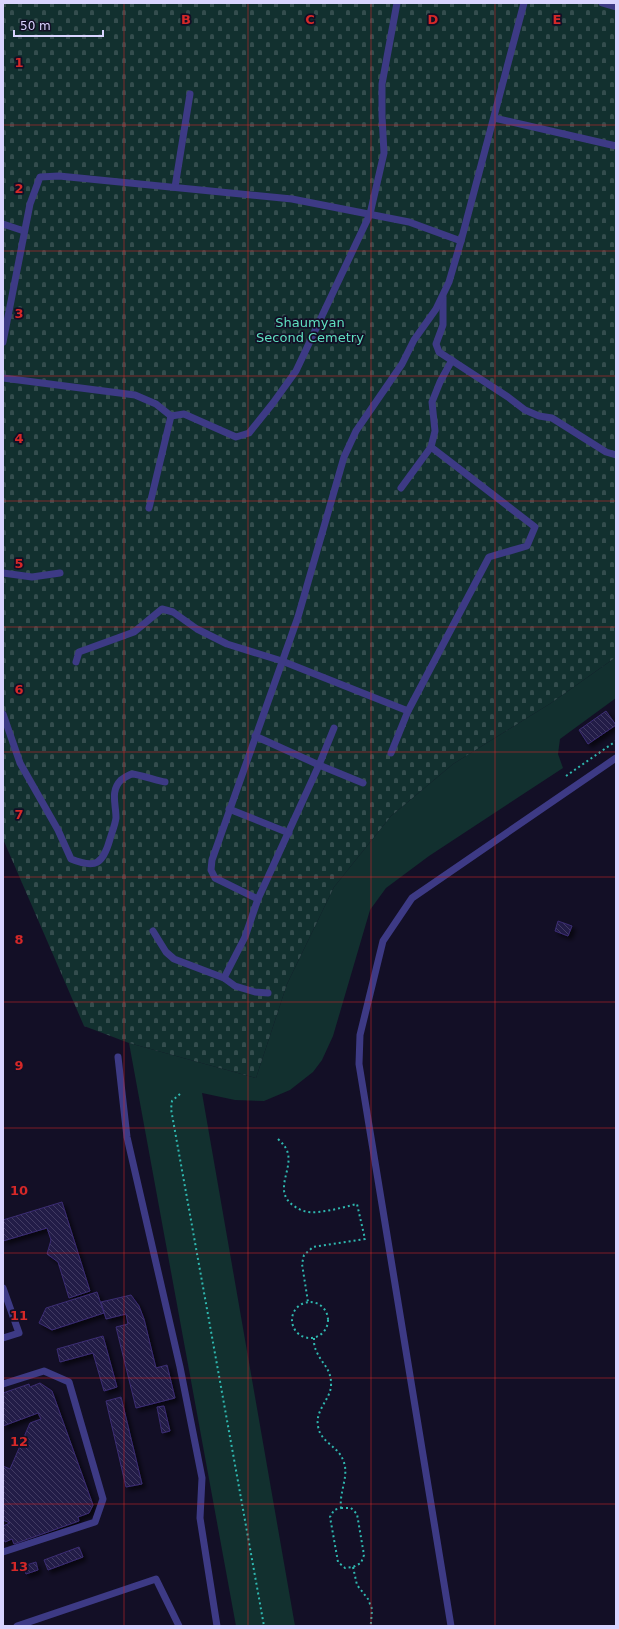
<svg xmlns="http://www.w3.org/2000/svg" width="619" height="1629" viewBox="0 0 619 1629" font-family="'DejaVu Sans',sans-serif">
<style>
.green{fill:#12302f}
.cemetery{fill:url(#cemetery-stones)}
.building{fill:url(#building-back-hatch);stroke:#3b2d73;filter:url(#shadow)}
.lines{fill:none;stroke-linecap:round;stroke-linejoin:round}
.path{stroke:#2fb8b0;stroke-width:2;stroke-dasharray:2 3;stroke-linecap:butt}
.lane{stroke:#3d3a85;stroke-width:7}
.grid{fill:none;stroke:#d62828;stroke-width:1;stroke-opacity:0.55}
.labels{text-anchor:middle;stroke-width:3.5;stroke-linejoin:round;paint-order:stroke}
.park-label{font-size:13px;fill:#5fe0c0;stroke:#130f26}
.grid-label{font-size:13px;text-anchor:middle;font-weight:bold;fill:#d62828;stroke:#130f26;stroke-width:3.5;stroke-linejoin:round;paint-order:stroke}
</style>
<defs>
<pattern id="cemetery-stones" width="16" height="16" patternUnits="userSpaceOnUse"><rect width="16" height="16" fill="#12302f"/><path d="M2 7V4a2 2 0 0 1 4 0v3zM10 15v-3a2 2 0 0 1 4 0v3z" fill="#344d4e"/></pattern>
<pattern id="building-back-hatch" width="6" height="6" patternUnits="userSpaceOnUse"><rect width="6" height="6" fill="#241b47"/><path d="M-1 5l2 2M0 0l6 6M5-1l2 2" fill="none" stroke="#433b63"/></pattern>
<filter id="shadow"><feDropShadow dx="3.5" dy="3.5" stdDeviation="2" flood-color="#0009"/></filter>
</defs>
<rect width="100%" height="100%" fill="#130f26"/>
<polygon class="green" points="616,657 616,698 560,739 558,754 563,768 429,856 386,888 370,910 333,1036 322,1060 313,1072 290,1090 264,1101 235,1100 202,1093 295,1626 236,1626 129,1043 256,1078 287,984 334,887 391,816 453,764 551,703"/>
<polygon class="cemetery" points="3,3 616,3 616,657 551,703 453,764 391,816 334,887 287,984 256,1078 129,1043 84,1026 3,839"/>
<g class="building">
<polygon points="606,711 616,725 588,744 579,730"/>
<polygon points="558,921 572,926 568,936 555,931"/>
<polygon points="62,1202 90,1291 69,1298 58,1262 47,1254 51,1240 47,1228 3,1241 3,1220"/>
<polygon points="97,1292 104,1313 52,1330 39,1323 46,1308"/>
<polygon points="131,1295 139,1306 144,1319 156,1368 167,1365 175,1398 136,1408 116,1327 128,1324 126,1314 106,1319 101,1302"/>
<polygon points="103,1336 117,1387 104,1391 93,1353 60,1362 57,1349"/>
<polygon points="40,1383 52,1391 93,1505 89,1513 78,1517 79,1521 14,1544 12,1539 5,1542 3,1538 3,1526 10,1523 3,1520 3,1466 10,1469 30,1423 41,1419 38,1413 3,1426 3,1393 29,1384 30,1387"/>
<polygon points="121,1397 142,1484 126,1487 106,1401"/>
<polygon points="164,1406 170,1431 162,1433 157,1407"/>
<polygon points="79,1547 83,1557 48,1570 44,1560"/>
<polygon points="36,1562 38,1570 26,1574 23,1566"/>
</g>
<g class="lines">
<g class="path">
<polyline points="566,776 616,741"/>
<polyline points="180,1094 172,1101 171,1109 264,1626"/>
<path d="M278,1139C283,1144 287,1148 288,1154C292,1171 273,1192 294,1206C301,1211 308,1213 317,1212C331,1211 344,1207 357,1204L365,1239L313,1247L304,1255L302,1264L308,1302"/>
<circle cx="310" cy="1320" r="18"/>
<path d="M314,1338C314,1342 314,1347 316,1350C321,1364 332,1368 331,1386C330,1400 315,1410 318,1426C320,1442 338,1446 343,1460C350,1475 339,1491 341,1508"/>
<polygon points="341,1508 351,1508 357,1514 364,1555 361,1563 353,1567 345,1568 338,1562 330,1517 334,1510"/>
<polyline points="353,1567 357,1585 368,1599 372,1609 371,1623 369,1626"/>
</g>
<g class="lane">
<polyline points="602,3 616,7"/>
<polyline points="494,118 616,146"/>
<polyline points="175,187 190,94"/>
<polyline points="3,224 24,231"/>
<polyline points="443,297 443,325 436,344 439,352 508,397 525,410 539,416 552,418 606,452 616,455"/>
<polyline points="3,342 30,204 40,177 59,176 292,199 409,222 461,241"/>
<polyline points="3,378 135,395 156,404 171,416 184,414 236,437 249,433 273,403 296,371 370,214 384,153 382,116 382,84 397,3"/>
<polyline points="401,488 431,447 435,431 432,402 440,382 452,360"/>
<polyline points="149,508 171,416"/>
<polyline points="3,573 32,577 60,573"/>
<polyline points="76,662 79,652 134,632 162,609 173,612 197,629 227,644 282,661 408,711"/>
<path d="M3,714L20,763L58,830L71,859C96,869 103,864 110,839C112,832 115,825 116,818C116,804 110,791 121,780C124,778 128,775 132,774C138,774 158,781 165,782"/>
<polyline points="255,736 319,765 363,783"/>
<polyline points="391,753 408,711 489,557 527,546 535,527 431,447"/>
<polyline points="229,809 289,833"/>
<polyline points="258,899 215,878 211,870 212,860 298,617 344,457 356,431 402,364 414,340 436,309 449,282 461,241 524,3"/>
<polyline points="153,931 166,952 174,959 224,978 235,986 255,992 268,993"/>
<polyline points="224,978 245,937 258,899 319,765 334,728"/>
<polyline points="118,1057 127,1137 180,1367 202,1478 200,1518 217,1626"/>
<polyline points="3,1288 19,1333 3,1338"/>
<polyline points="3,1384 44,1371 69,1382 103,1499 95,1522 3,1552"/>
<polyline points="17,1626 156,1579 179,1626"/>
<polyline points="451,1626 359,1064 360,1035 383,941 412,898 616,758"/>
</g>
</g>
<path class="grid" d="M124,3V1626M248,3V1626M371,3V1626M495,3V1626M3,125H616M3,251H616M3,376H616M3,501H616M3,627H616M3,752H616M3,877H616M3,1002H616M3,1128H616M3,1253H616M3,1378H616M3,1504H616"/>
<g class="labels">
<g class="park-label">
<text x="310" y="327">Shaumyan<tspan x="310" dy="15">Second Cemetry</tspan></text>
</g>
</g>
<g class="grid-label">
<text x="186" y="24">B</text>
<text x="310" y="24">C</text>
<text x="433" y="24">D</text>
<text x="557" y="24">E</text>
<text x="19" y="67">1</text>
<text x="19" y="193">2</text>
<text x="19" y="318">3</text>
<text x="19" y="443">4</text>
<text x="19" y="568">5</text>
<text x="19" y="694">6</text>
<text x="19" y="819">7</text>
<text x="19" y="944">8</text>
<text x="19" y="1070">9</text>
<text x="19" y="1195">10</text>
<text x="19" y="1320">11</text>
<text x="19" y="1446">12</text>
<text x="19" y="1571">13</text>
</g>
<rect width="619" height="1629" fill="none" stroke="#d9d4ff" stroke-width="8"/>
<path d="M14 30v6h89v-6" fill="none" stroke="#d9d4ff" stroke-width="2"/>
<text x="20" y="30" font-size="12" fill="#d9d4ff" stroke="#130f26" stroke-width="3" paint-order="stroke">50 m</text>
</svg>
